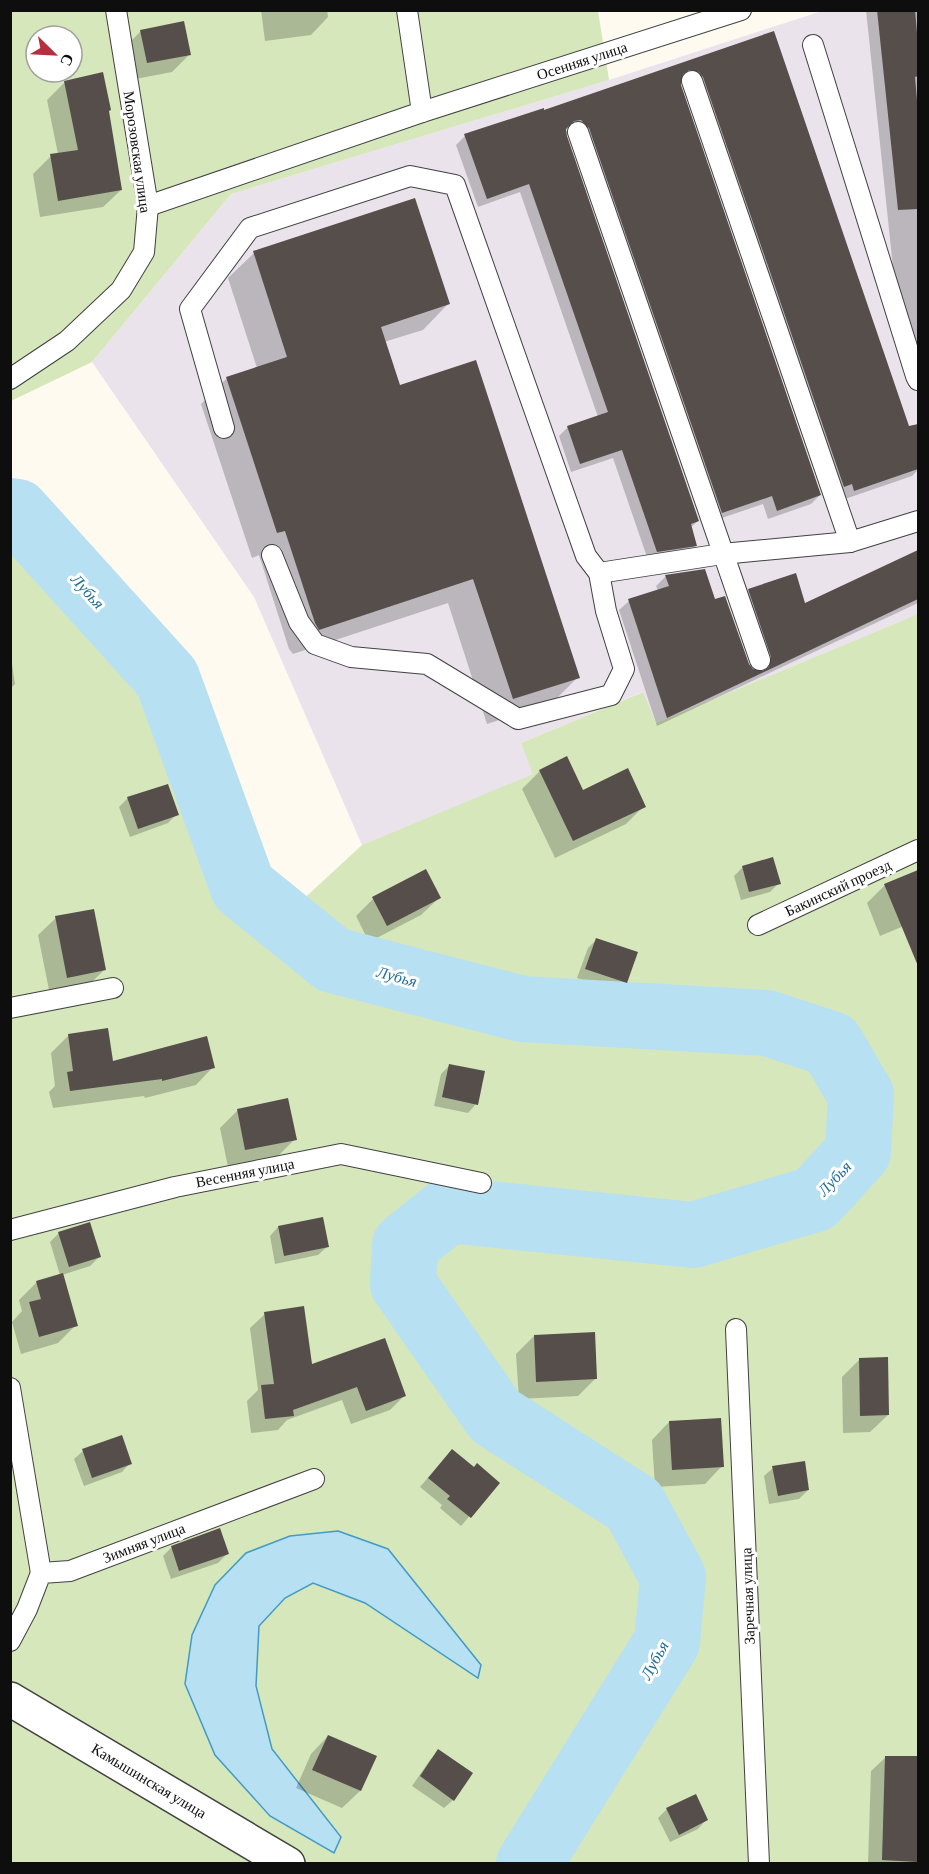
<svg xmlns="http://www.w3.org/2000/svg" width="929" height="1874" viewBox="0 0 929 1874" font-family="'Crimson Pro',serif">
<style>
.industrial{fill:#eae3ec}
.green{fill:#d5e7bb;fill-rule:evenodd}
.water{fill:#b7e1f2;stroke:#429bc5;stroke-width:1.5}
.shadow{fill:#0003}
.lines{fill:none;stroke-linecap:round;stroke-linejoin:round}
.river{stroke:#b7e1f2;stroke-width:66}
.building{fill:#564e4b}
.lane-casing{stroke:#414141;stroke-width:22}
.street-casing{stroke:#414141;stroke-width:36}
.lane{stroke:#fff;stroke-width:20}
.street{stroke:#fff;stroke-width:33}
.labels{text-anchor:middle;stroke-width:6;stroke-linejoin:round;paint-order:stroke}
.street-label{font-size:15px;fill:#0e0e0e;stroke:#fff}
.water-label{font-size:16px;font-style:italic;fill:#1e6d98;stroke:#fff}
</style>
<rect width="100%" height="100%" fill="#fefaef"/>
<polygon class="industrial" points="822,11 918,11 918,614 656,723 642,692 521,743 534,774 362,845 254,597 92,362 231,194 609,80"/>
<g class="green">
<path d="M11,11H598L609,80L231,194L92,362L11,401ZM36,36H72V72H36Z"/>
<polygon points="10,535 152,687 219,893 270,930 362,845 533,774 521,743 643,692 656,723 918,614 918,1863 11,1863"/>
</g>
<polygon class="water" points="338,1531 388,1549 481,1665 478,1678 365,1603 313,1583 285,1598 259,1626 256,1686 272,1749 341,1837 334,1853 270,1816 215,1755 185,1684 192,1635 215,1585 246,1553 290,1536"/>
<g class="shadow">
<polygon points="261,10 327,10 328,17 311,35 265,41"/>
<polygon points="866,10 918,10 918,352 899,325"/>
<polygon points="141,31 190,54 172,72 130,80 123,49"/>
<polygon points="773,33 918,459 918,470 912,476 845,499 684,78 680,78 679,85 820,495 811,504 768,519 763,504 713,521 576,131 566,129 565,136 698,521 690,528 696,545 687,554 648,560 613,458 571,472 559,436 568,427 598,417 520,192 478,207 456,145 465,136 543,112"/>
<polygon points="65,82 107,112 121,190 103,207 40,217 33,174 51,156 58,154 47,100"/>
<polygon points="254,253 448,304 423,330 384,342 399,387 578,677 552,703 487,724 448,603 293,654 289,649 259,555 252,558 201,404 227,378 257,368 228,278"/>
<polygon points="918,552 918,603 657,726 619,610 629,601 658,591 656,586 666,576 714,601 748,665 752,671 761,673 762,667 739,599 749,590 804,605"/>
<polygon points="10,650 15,684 10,689"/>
<polygon points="540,771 582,792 644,806 626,824 555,858 522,789"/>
<polygon points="128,798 177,814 168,823 130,837 119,807"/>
<polygon points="743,867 779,883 770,892 741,900 734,876"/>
<polygon points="918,872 918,920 880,936 867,903 885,885"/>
<polygon points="439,898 421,915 369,942 356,916 373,899"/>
<polygon points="56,918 104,970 86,988 50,995 38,935"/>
<polygon points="597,939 636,953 625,983 617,991 577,978 588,948"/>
<polygon points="69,1035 111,1062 213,1067 196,1085 145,1098 144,1096 53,1108 49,1092 55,1086 51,1053"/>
<polygon points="450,1065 476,1104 468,1113 434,1106 441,1074"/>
<polygon points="237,1111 295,1139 277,1157 228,1167 220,1128"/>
<polygon points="278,1227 327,1247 318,1255 275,1264 270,1236"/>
<polygon points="59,1233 99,1257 90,1266 62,1275 76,1325 58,1343 21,1354 12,1322 22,1311 19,1300 37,1282 60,1275 50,1242"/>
<polygon points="265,1314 311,1366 404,1396 390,1410 351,1424 342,1400 287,1420 278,1430 251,1433 247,1401 258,1390 250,1328"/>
<polygon points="534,1336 596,1378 578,1396 519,1399 516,1354"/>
<polygon points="860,1359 888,1415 870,1432 843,1433 842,1377"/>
<polygon points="669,1422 722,1466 705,1484 655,1487 652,1440"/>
<polygon points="83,1451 130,1463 122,1472 84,1486 74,1459"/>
<polygon points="444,1459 474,1469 498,1483 461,1526 440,1508 442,1505 420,1487"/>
<polygon points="773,1468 808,1490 799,1499 769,1504 764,1476"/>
<polygon points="172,1547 227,1554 218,1563 171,1579 163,1556"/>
<polygon points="328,1736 375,1757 360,1791 342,1808 296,1788 311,1754"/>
<polygon points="439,1751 453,1800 444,1808 412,1786 430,1760"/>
<polygon points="886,1757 918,1758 918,1864 868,1864 871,1771"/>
<polygon points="667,1809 706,1820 698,1829 670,1842 658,1818"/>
</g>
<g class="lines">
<polyline class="river" points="10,511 17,512 167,678 243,887 333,960 522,1009 767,1023 831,1044 861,1095 858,1152 815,1199 693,1235 449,1210 405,1245 403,1284 495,1416 634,1505 673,1577 667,1642 529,1864"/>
</g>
<g class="building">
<polygon points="877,10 915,10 918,44 918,76 915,77 918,112 918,209 898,210"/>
<polygon points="184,21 191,55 147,63 140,30"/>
<polygon points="774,31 909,426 918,424 918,469 854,491 852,484 844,487 703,77 699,72 689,70 683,74 681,85 821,495 777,511 772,496 722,513 589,128 581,120 574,121 566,129 567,136 699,521 691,524 697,546 657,552 622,450 580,464 567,426 608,412 529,184 487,199 464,134 544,108 544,110"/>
<polygon points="103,72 111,110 109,111 122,190 58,201 50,154 78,150 64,81"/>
<polygon points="415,198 450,304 381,327 400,385 476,360 580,678 513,699 473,579 319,630 315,623 285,531 277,533 226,377 287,357 253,251"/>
<polygon points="918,550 918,599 667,718 628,599 669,586 665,575 705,569 715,599 725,596 749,664 753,669 763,671 769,667 771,657 748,589 796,573 805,603"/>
<polygon points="567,756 583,790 628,768 646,807 573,841 539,770"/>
<polygon points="168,784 179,815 138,829 127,797"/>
<polygon points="773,857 781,884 749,892 742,866"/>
<polygon points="426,869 441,898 387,926 372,897"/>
<polygon points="918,870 918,966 884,884"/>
<polygon points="94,909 106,970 67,978 55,916"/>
<polygon points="596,938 638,952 627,983 585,969"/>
<polygon points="108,1028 113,1061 207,1036 215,1068 162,1081 162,1079 70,1091 67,1072 73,1071 68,1034"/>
<polygon points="449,1064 485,1071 478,1105 442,1097"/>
<polygon points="288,1098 297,1140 245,1150 237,1109"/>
<polygon points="323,1217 329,1247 284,1256 278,1226"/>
<polygon points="90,1222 101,1257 69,1267 58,1232"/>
<polygon points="63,1273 78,1326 39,1337 29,1302 41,1299 36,1281"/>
<polygon points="304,1306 312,1364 385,1338 406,1396 366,1411 357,1387 293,1410 294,1416 265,1419 261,1385 274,1384 264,1312"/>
<polygon points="595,1332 597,1379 536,1382 534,1335"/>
<polygon points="888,1357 889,1415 860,1416 859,1358"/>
<polygon points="721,1418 724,1467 672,1470 669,1421"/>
<polygon points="122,1435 132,1464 92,1478 82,1449"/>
<polygon points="452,1449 474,1467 477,1463 500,1483 471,1518 447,1499 450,1496 428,1478"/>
<polygon points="805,1461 809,1490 778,1496 772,1466"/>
<polygon points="220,1528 229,1554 179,1571 171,1546"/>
<polygon points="328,1735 377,1756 361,1791 312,1770"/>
<polygon points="438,1749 473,1773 454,1801 420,1776"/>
<polygon points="885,1756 918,1756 918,1862 882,1860"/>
<polygon points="696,1794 708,1820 679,1835 666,1808"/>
</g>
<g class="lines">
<g class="lane-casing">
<g id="lane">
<polyline points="407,10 422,112"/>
<polyline points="813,45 916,376 918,380"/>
<polyline points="692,81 850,542"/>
<polyline points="578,132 760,660"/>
<polyline points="148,206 422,112 741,10"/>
<polyline points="10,379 67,341 121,290 144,252 148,206 116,10"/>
<polyline points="224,428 190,309 250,228 410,176 455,185 586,556 599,573 606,611 624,669 611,695 518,719 427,664 351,657 315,644 299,622 272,555"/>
<polyline points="599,573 722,554 850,542 918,521"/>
<polyline points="758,925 918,850"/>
<polyline points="10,1008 113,988"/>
<polyline points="10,1230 175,1187 341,1154 481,1183"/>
<polyline points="736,1329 759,1864"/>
<polyline points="10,1388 41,1573"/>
<polyline points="10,1641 27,1609 41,1573 70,1571 314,1479"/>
</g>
</g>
<g class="street-casing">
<polyline id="street" points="10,1699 288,1864"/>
</g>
<use href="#lane" class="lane"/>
<use href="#street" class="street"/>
</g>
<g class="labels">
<g class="street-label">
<text transform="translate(582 61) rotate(-18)" y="5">Осенняя улица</text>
<text transform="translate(137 152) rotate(82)" y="5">Морозовская улица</text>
<text transform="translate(838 888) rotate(-25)" y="5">Бакинский проезд</text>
<text transform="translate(245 1173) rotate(-11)" y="5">Весенняя улица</text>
<text transform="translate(144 1543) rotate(-21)" y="5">Зимняя улица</text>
<text transform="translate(748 1596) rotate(-92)" y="5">Заречная улица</text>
<text transform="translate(149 1781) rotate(31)" y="5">Камышинская улица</text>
</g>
<g class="water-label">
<text transform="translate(88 591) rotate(48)" y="6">Лубья</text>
<text transform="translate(397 976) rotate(15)" y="6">Лубья</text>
<text transform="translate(834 1178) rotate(-47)" y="6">Лубья</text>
<text transform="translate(654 1660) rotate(-61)" y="6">Лубья</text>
</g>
</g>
<rect width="929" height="1874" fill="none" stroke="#0e0e0e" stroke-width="24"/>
<g transform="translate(54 54) rotate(114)"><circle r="28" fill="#ffffff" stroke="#9f9f9f" stroke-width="1.5"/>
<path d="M0-4.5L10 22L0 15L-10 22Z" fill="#b62e3f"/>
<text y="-9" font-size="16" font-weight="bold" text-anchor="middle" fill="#0e0e0e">С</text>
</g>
</svg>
